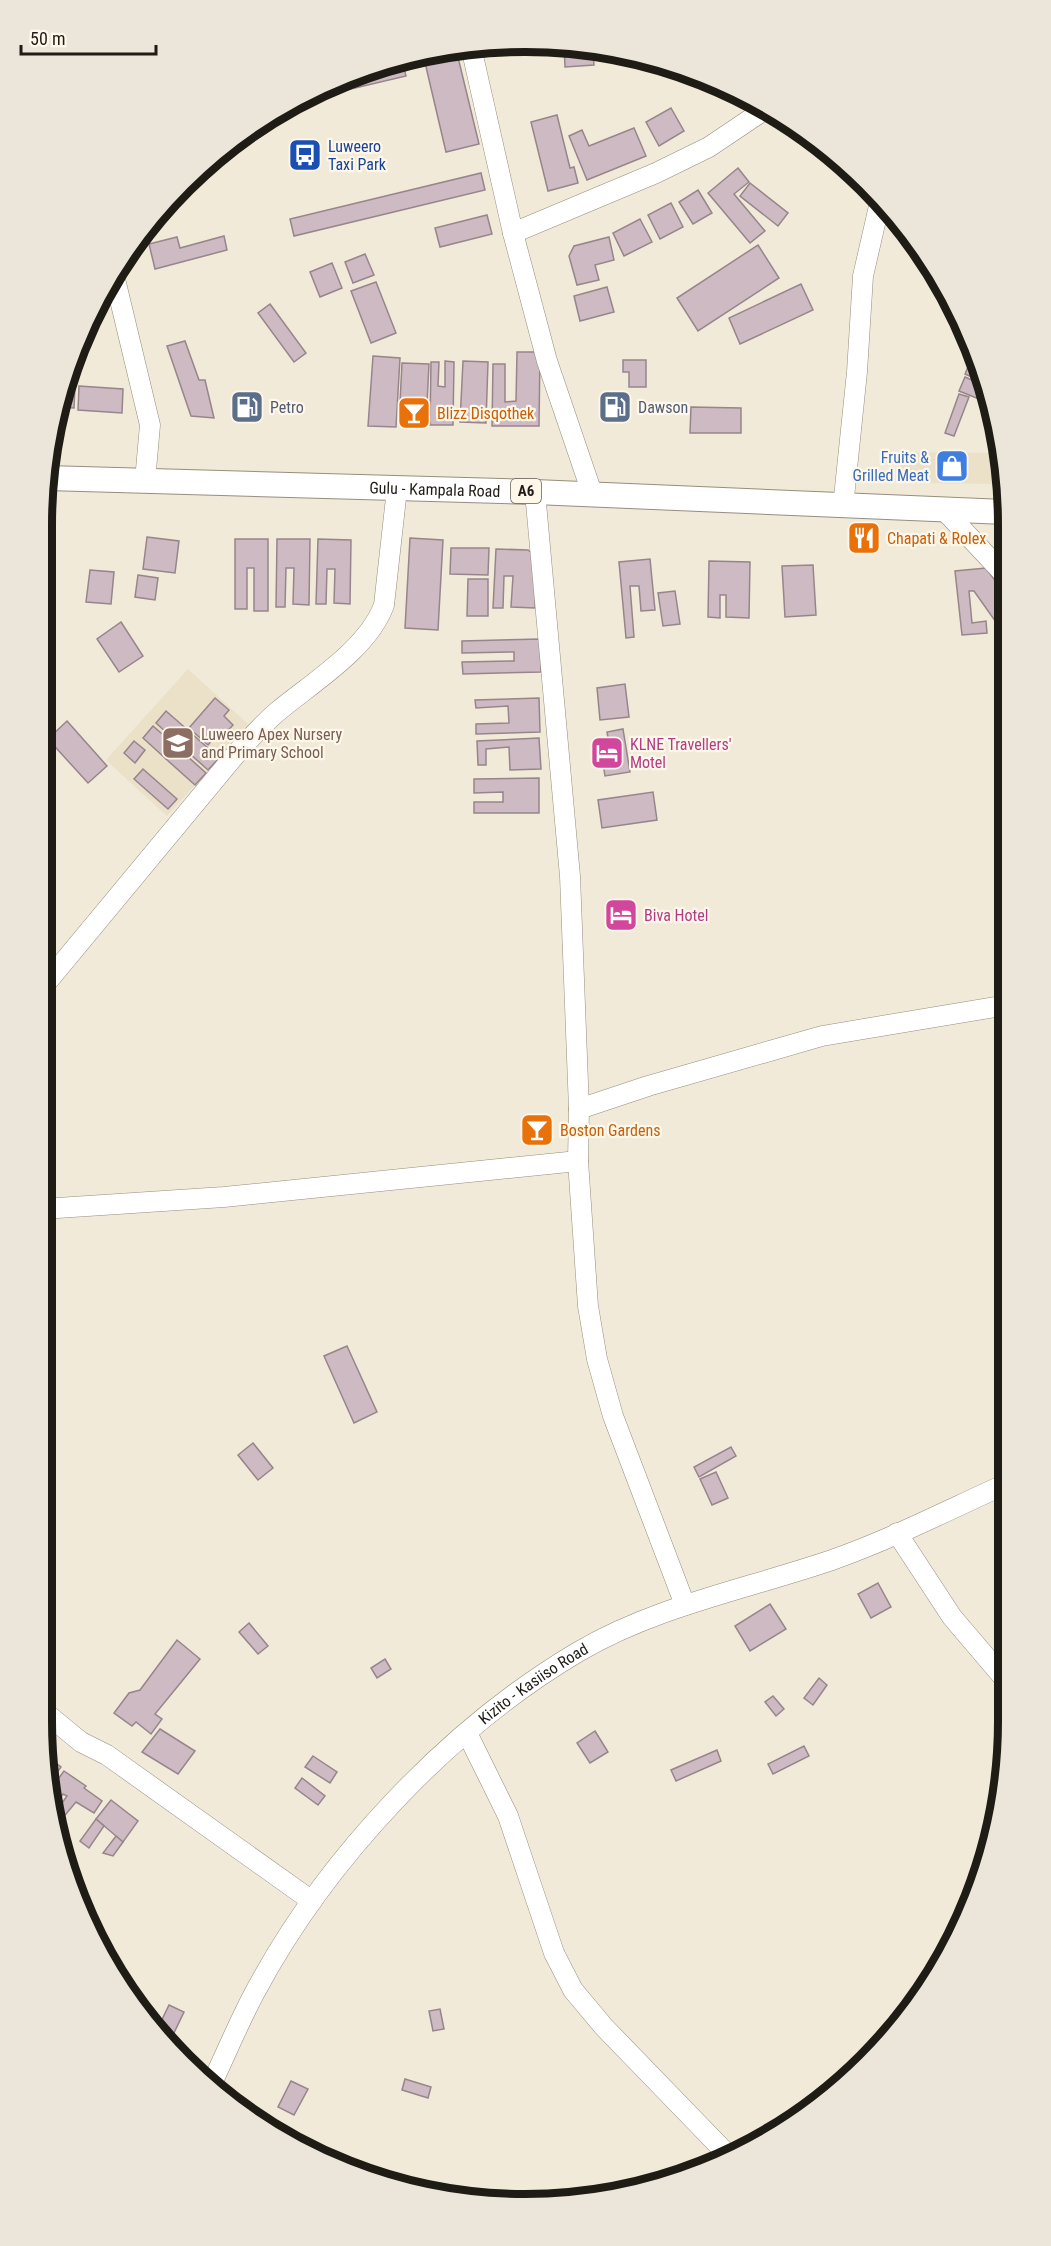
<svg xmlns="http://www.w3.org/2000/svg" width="1051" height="2246" viewBox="0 0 1051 2246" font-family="'Roboto Condensed',sans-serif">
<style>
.built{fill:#ebe0c8}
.building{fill:#cdbac2;stroke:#97858c;stroke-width:1.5}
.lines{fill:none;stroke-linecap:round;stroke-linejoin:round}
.minor-casing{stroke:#958e7f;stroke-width:21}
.major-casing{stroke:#958e7f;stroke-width:26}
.minor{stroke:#fff;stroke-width:20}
.major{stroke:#fff;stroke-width:24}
.labels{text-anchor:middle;stroke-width:4.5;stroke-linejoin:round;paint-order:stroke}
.shield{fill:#fef7ea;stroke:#625e56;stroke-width:1.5}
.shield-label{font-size:15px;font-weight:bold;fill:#1f1c16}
.transit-label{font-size:16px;fill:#164399;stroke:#fef7ea;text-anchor:start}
.service-label{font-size:16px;fill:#4e5e75;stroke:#fef7ea;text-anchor:start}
.food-label{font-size:16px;fill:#c56008;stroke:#fef7ea;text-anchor:start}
.shop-label{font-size:16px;fill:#366cbe;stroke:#fef7ea;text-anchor:end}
.street-label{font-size:16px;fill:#1f1c16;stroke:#fef7ea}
.education-label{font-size:16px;fill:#785e54;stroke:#fef7ea;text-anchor:start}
.hotel-label{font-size:16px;fill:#b23c85;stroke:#fef7ea;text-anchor:start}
.rim{fill:none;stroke:#1f1c16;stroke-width:8}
</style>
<rect width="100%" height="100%" fill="#f2ead9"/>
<g class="built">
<polygon points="898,452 1002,453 1005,484 914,483 901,469"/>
<polygon points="188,669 249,725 167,816 106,760"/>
</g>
<g class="building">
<polygon points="564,46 593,49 594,65 565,67"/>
<polygon points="456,49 479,144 446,152 423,54"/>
<polygon points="402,60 406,76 300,101 340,79"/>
<polygon points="671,108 684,131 659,146 646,122"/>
<polygon points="557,115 570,168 574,167 578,183 548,191 531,122"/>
<polygon points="634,128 646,156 587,180 569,136 582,130 589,146"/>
<polygon points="738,168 749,182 734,194 765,231 750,243 708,193"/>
<polygon points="481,173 485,190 294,236 290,219"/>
<polygon points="750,183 788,213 778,226 740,196"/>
<polygon points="698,190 712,213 693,224 679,202"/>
<polygon points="671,203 683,227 660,239 648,215"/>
<polygon points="487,215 492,234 440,247 435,228"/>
<polygon points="640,219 652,242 624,256 613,233"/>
<polygon points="224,236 227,250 155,269 149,244 177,237 180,248"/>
<polygon points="609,237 614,260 595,265 599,280 577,285 569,256 574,246"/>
<polygon points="758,245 779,278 698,331 677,298"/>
<polygon points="365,254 374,275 353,283 345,262"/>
<polygon points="332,263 342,288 320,297 310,272"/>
<polygon points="376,282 396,333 371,343 351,291"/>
<polygon points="801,284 813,310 740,344 729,318"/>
<polygon points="607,287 614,312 580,321 574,296"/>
<polygon points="270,304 306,353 294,362 258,313"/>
<polygon points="96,309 98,317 90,319"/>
<polygon points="185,341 199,380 205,380 214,418 191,416 167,346"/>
<polygon points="517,352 540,352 539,426 492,426 493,364 505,364 505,402 516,401"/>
<polygon points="373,356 400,358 396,427 368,426"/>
<polygon points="623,360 646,360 646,387 629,387 629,372 623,372"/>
<polygon points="445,361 454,362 453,425 430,425 431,362 439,362 438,386 445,387"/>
<polygon points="463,361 488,362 486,423 460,422"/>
<polygon points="970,362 979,366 983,382 965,374"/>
<polygon points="402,363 429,364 426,424 399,422"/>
<polygon points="965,377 984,385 989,403 959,391"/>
<polygon points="79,386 123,389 122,413 78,410"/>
<polygon points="65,387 75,387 74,408 59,407"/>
<polygon points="959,394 969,397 954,436 945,433"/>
<polygon points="691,407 741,408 741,433 690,433"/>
<polygon points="147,537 179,541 175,573 143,569"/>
<polygon points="410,538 443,540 438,630 405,628"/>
<polygon points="235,539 268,539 268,611 254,611 254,568 247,568 247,609 235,609"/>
<polygon points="277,539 310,539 309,605 293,604 294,568 286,568 285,607 276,607"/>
<polygon points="318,539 351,540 350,604 334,603 335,569 327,569 326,604 316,604"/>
<polygon points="451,548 489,548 488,575 450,574"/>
<polygon points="496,549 528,550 537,557 535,608 511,607 513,576 504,576 503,608 493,608"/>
<polygon points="650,559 655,610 641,611 639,586 630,586 634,637 626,638 619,562"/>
<polygon points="709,561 750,562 749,618 726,617 726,595 720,595 720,618 708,617"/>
<polygon points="813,565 816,615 785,617 782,566"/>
<polygon points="986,568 1005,594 1005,635 974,591 969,591 972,623 986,621 987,633 962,635 955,571"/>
<polygon points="90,570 114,572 111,604 86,602"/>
<polygon points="138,575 158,578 155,600 135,597"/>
<polygon points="468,579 488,579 488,616 467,616"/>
<polygon points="675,591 680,624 663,626 658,593"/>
<polygon points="121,622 143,656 119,672 97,639"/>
<polygon points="540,639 541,672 463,674 462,662 514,661 514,652 462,653 462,641"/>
<polygon points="625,684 629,717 600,720 597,688"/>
<polygon points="215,698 229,710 224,716 233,725 223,736 219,732 208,745 189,728"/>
<polygon points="539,698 540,732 476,734 476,724 509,723 508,706 476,708 475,700"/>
<polygon points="166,711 190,732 179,744 156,723"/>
<polygon points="67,721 107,766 88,783 48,739"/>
<polygon points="153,726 177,747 166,759 143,738"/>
<polygon points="623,729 630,772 605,776 600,745 609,743 607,732"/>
<polygon points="190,732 219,758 208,770 179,744"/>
<polygon points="539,738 541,769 510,770 509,747 486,749 486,765 478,765 477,741"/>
<polygon points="134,741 145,750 135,763 124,753"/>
<polygon points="177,747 206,773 195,785 166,759"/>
<polygon points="143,769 177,799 168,809 134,779"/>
<polygon points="539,778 539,813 474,813 474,802 503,802 503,792 474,793 474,779"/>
<polygon points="653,792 657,820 602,828 598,800"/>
<polygon points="42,794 51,803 42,811"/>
<polygon points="347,1346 377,1412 354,1423 324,1356"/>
<polygon points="253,1443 273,1468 258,1480 238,1455"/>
<polygon points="731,1447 736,1456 699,1477 694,1467"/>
<polygon points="716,1472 728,1498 712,1505 700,1479"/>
<polygon points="878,1583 891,1607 871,1618 858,1594"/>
<polygon points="770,1604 786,1629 750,1651 735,1626"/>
<polygon points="249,1623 268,1646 258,1654 239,1632"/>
<polygon points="177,1640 200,1659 155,1714 162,1719 151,1734 136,1722 132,1726 114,1713 129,1693 140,1690"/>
<polygon points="385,1659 391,1669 377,1678 371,1668"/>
<polygon points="819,1678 827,1685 813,1705 804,1698"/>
<polygon points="773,1696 784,1709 776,1716 765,1702"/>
<polygon points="160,1729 195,1751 178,1774 142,1752"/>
<polygon points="595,1731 608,1752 590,1763 577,1743"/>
<polygon points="804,1746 809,1756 773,1774 768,1764"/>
<polygon points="717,1750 721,1761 676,1781 671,1770"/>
<polygon points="313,1756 337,1772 330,1783 305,1767"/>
<polygon points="48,1757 61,1767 52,1780"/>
<polygon points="64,1771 86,1786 84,1788 102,1801 94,1813 76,1802 61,1820 58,1818 57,1810 67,1796 63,1794 56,1804 53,1786"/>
<polygon points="302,1778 325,1796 318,1805 295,1788"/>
<polygon points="111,1800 138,1821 123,1842 96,1819"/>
<polygon points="96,1819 104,1826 89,1848 80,1841"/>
<polygon points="116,1836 123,1842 113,1856 103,1853"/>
<polygon points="169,2005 184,2012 172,2037 157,2030"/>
<polygon points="440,2009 444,2029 433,2031 429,2011"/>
<polygon points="405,2079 431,2087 428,2098 402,2090"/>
<polygon points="291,2081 308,2089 294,2115 278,2107"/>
</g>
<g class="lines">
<g class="minor-casing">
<g id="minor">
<polyline points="471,47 513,233 547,361 593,496"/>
<polyline points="513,233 656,173 709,147 764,110"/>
<polyline points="114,275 150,425 145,481"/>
<polyline points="535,492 570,876 579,1109 578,1161 588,1306 597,1359 613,1416 685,1605"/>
<polyline points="843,507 857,372 863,276 880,202"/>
<polyline points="946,512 1005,575"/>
<path d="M42,988L241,748C253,736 264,723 277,712C313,682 368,649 384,605L397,489"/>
<polyline points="579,1109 648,1086 822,1036 1007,1005"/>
<polyline points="42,1209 224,1197 578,1161"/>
<polyline points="897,1533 952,1617 1009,1684"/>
<polyline points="42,1710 81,1742 107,1755 312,1901"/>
<polyline points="467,1733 508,1816 554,1953 573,1990 604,2027 727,2154"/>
<path id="s1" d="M213,2081C227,2051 240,2020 255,1992C326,1859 448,1729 578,1652C656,1606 747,1589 832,1560C892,1539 950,1509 1008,1483"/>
</g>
</g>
<g class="major-casing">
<g id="major">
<path id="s2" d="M47,478L535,492L1005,512"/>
</g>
</g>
<use href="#minor" class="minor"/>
<use href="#major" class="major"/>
</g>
<defs>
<g id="bus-square" transform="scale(1.725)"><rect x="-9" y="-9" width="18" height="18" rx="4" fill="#1a4fb4" stroke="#fef7ea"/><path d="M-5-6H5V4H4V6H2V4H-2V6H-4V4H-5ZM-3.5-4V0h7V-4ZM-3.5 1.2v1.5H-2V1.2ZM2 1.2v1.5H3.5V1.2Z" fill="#fff"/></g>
<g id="fuel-square" transform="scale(1.725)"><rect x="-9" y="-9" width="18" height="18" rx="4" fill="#5c6f8a" stroke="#fef7ea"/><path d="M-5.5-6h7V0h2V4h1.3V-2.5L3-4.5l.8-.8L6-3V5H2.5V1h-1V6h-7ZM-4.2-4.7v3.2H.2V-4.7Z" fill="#fff"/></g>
<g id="bar-square" transform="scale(1.725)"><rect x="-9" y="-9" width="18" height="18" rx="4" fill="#e8710a" stroke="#fef7ea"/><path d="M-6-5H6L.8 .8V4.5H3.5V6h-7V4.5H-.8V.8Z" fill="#fff"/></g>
<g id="shop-square" transform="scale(1.725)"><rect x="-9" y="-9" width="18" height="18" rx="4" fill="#3f7fe0" stroke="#fef7ea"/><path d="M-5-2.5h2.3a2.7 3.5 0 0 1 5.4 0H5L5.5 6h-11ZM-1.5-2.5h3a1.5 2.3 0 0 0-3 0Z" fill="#fff"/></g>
<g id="restaurant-square" transform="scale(1.725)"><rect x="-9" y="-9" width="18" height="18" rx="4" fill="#e8710a" stroke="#fef7ea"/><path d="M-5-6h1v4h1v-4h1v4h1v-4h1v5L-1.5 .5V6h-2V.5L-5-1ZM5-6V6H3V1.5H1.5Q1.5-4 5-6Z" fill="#fff"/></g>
<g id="school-square" transform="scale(1.725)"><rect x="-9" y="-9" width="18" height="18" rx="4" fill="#8d6e63" stroke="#fef7ea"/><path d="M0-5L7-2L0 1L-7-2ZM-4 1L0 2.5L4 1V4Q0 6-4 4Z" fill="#fff"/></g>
<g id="hotel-square" transform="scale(1.725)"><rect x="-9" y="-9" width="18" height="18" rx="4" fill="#d1479c" stroke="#fef7ea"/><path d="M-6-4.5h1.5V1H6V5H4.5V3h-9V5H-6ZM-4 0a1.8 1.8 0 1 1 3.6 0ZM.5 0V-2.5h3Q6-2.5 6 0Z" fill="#fff"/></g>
</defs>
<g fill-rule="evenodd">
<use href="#bus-square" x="305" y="155"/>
<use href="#fuel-square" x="247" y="407"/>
<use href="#fuel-square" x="615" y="407"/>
<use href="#bar-square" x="414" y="413"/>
<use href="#shop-square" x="952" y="466"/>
<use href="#restaurant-square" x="864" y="538"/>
<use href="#school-square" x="178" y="743"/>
<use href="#hotel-square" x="607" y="753"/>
<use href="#hotel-square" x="621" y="915"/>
<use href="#bar-square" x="537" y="1130"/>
</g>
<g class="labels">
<rect class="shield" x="511" y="479" width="30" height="24" rx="4.5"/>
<g class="shield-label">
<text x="526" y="496">A6</text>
</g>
<g class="transit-label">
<text x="328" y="152">Luweero<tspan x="328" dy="18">Taxi Park</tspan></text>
</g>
<g class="service-label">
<text x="270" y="413">Petro</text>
<text x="638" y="413">Dawson</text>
</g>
<g class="food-label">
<text x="437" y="419">Blizz Disqothek</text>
<text x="887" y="544">Chapati &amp; Rolex</text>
<text x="560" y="1136">Boston Gardens</text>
</g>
<g class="shop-label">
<text x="929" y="463">Fruits &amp;<tspan x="929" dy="18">Grilled Meat</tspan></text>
</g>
<g class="street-label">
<text dy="6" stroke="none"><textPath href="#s2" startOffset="388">Gulu - Kampala Road</textPath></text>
<text dy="6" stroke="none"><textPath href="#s1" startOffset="518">Kizito - Kasiiso Road</textPath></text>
</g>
<g class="education-label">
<text x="201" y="740">Luweero Apex Nursery<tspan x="201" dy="18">and Primary School</tspan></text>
</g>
<g class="hotel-label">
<text x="630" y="750">KLNE Travellers'<tspan x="630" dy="18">Motel</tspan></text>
<text x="644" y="921">Biva Hotel</text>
</g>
</g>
<path d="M0 0H1051V2246H0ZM525 52H525A473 473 0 0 1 998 525V1721A473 473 0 0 1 525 2194H525A473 473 0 0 1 52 1721V525A473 473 0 0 1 525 52Z" fill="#ece5d9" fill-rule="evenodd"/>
<path class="rim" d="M525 52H525A473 473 0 0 1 998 525V1721A473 473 0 0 1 525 2194H525A473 473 0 0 1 52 1721V525A473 473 0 0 1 525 52Z"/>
<path d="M21 45v9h135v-9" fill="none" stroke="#1f1c16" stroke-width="3"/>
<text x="30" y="45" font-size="18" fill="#1f1c16" stroke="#fef7ea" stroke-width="4.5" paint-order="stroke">50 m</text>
</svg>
